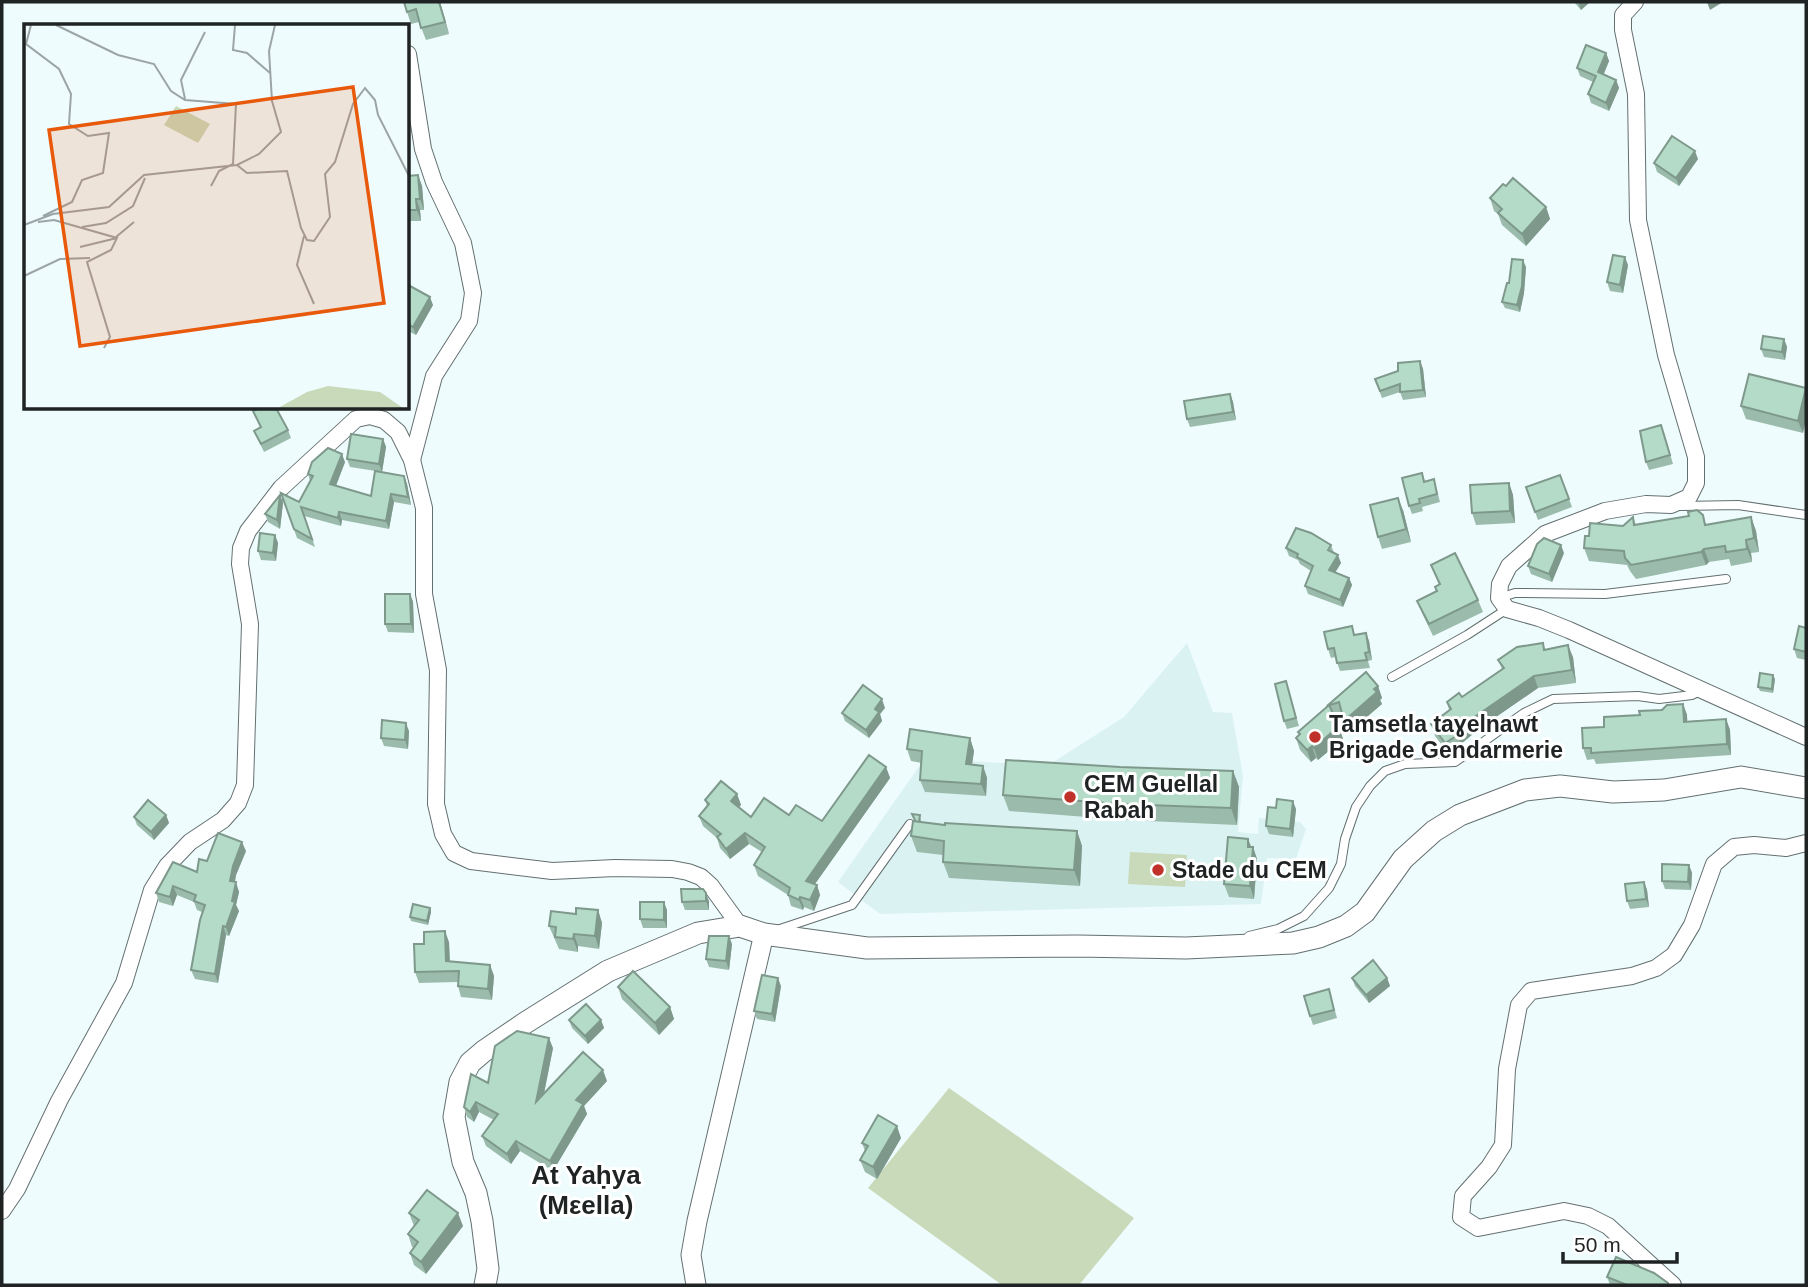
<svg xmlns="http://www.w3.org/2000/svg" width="1808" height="1287" viewBox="0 0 1808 1287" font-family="Arial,sans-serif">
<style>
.built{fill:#dbf2f2}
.park{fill:#c8daba}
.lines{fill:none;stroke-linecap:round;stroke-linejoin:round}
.service-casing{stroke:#646f70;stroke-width:10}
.minor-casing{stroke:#646f70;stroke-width:18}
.tertiary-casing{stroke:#646f70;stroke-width:21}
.secondary-casing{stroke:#646f70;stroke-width:23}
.service{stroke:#fff;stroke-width:8}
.minor{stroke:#fff;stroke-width:16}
.tertiary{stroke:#fff;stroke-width:19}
.secondary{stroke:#fff;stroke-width:21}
.wall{fill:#9bbcac}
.shaded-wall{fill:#7e998c}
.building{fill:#b4dbc8;stroke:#7e998c;stroke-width:2}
.poi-dot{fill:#c03229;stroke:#fff;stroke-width:2.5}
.labels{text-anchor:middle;stroke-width:6;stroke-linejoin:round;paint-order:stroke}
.poi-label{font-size:23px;font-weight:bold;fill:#1f2323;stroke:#fff;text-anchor:start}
.quarter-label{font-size:26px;font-weight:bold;fill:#1f2323;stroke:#fff}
.inset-road{fill:none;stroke:#9ca5a6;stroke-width:2}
.view{fill:#e8590c;fill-opacity:0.15;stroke:#e8590c;stroke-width:3.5}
.inset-edge{fill:none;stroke:#1f2323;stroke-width:3.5}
</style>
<rect width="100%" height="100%" fill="#effcfd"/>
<polygon class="built" points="1187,643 1213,712 1232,713 1243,776 1238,832 1258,834 1259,818 1300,822 1306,829 1296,859 1267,858 1261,904 880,914 838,882 925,758 1047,766 1124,717"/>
<g class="park">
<polygon points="1130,852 1187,855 1185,887 1128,884"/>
<polygon points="949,1088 1134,1218 1079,1285 1002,1285 868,1188"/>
</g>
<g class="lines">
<g class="service-casing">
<g id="service">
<polyline points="1681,506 1738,505 1806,515"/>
<polyline points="1499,598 1515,593 1605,594 1726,579"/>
<polyline points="1392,677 1467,635 1507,609"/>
<polyline points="777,930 852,905 910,824"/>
<polyline points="1249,936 1278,929 1304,916 1329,888 1341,864 1345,839 1356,807 1370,786 1385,771 1405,764 1455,762 1524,713 1553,699 1638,696 1659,699 1692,695 1702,690"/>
</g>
</g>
<g class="minor-casing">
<g id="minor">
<polyline points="1635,2 1623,15 1623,30 1636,94 1638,220 1666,355 1696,457 1696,483 1689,497 1671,505 1646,504 1605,511 1545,534 1509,566 1500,584 1499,598 1507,609 1539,618 1569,630 1806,737"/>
<polyline points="408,54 423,149 434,182 463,243 473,293 469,321 434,376 412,460"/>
<polyline points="2,1211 17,1189 59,1101 124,983 152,890 167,866 190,842 223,820 238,803 245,785 250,624 240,564 241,548 248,531 281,488 356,419 370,416 384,420 398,432 412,460 424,508 424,594 438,670 436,804 443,834 454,853 471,861 552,871 615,868 672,869 688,872 701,877 711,886 740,926"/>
<polyline points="1673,1285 1608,1226 1588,1216 1564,1211 1478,1228 1461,1217 1463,1196 1489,1167 1503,1145 1507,1069 1519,1005 1531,991 1632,976 1656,968 1674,955 1692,925 1714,864 1734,847 1754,845 1786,848 1806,843"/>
</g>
</g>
<g class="tertiary-casing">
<polyline id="tertiary" points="696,1285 691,1255 697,1221 764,934"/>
</g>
<g class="secondary-casing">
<polyline id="secondary" points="485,1285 488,1269 482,1221 476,1193 463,1162 454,1117 460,1082 470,1063 484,1051 525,1023 608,971 698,933 740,926 764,934 867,948 1078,946 1186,948 1293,943 1319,937 1346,926 1365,912 1403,859 1434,831 1460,815 1525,790 1560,786 1613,792 1664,790 1741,777 1806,788"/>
</g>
<use href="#service" class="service"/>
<use href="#minor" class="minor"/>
<use href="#tertiary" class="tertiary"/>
<use href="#secondary" class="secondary"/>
</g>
<g class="wall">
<polygon points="440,2 449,34 426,40 419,22 411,24 407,12"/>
<polygon points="1574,2 1590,2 1581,10"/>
<polygon points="1606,53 1609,61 1604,74 1616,80 1619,88 1609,111 1591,103 1588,94 1593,82 1580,76 1577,68"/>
<polygon points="1698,159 1679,186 1657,172 1654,163"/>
<polygon points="418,175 422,186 424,210 420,210 421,221 408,221 408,176"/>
<polygon points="1506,186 1546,207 1550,219 1526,246 1502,225 1498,214 1494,211 1490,198"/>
<polygon points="1628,265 1623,293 1610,291 1607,282"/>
<polygon points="1526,267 1524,293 1520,312 1505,308 1502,302 1509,283"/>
<polygon points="408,290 433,305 416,335 408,331"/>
<polygon points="1784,339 1787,347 1785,360 1764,357 1761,349"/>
<polygon points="1420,361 1423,369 1426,397 1403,400 1400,392 1382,398 1375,379 1398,371"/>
<polygon points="1806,388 1803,433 1746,419 1741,406"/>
<polygon points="1230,394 1233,402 1236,420 1190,427 1187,419"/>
<polygon points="253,411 288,430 291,438 264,452 254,431 260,427"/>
<polygon points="1664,433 1673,464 1649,470 1646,462"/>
<polygon points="383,439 386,447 382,472 350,467 347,459"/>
<polygon points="345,462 336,486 371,496 404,476 407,484 411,505 394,502 389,529 342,520 341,526 304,516 315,547 297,538 281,493 299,502 310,481 308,474"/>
<polygon points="1422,473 1425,481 1434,479 1440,502 1422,507 1423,511 1412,514 1409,506"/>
<polygon points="1560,475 1572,507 1538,520 1526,487"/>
<polygon points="1509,483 1513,495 1515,523 1476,525 1472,513"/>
<polygon points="280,495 283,503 280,529 268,522 265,514"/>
<polygon points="1403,510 1411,542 1382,549 1378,537"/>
<polygon points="1703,515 1706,525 1751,517 1756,531 1759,552 1751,553 1752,562 1731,566 1729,559 1709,562 1706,565 1636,579 1630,571 1627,565 1589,561 1584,548 1589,536 1623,526 1633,517 1636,525"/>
<polygon points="275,535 278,543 276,561 261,560 258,551"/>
<polygon points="1331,545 1334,553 1341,563 1335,572 1349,578 1352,585 1343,607 1308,594 1305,586 1311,571 1300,564 1298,560 1289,556 1286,548"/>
<polygon points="1564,553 1552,582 1531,574 1528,566"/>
<polygon points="1431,565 1478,600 1483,612 1433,636 1422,613 1417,601 1437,591 1435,587 1439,585"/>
<polygon points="410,594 413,602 414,633 388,632 385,624"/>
<polygon points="1806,628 1806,660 1797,658 1794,649"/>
<polygon points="1366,633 1369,641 1372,660 1368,661 1370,668 1340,671 1335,657 1331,658 1328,649 1355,635"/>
<polygon points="1543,643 1545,649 1573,657 1576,683 1538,688 1480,728 1461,744 1463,748 1450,756 1435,736 1431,724 1449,710 1447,702 1462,697 1502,669 1498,660"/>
<polygon points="1775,679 1773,693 1760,691 1758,687"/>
<polygon points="1286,681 1299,726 1287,729 1284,721"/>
<polygon points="1378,686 1382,698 1380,700 1382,704 1348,733 1342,715 1334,717 1343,739 1318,760 1316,758 1311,762 1300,750 1296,738 1299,735 1298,732 1327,707 1327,706"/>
<polygon points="1683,704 1687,715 1687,721 1726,719 1730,730 1731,755 1596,764 1594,759 1587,760 1583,748 1604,727 1640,715"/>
<polygon points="885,708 880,714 882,721 869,738 845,721 842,713"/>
<polygon points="409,731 408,749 384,746 381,738"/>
<polygon points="970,738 974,751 972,765 983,766 987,778 986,796 925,792 920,780 922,763 911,761 907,749"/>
<polygon points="886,767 890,778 815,884 817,885 820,895 814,911 804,907 803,910 791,906 788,895 758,876 754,865 762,852 749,844 730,859 720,848 717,838 703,826 699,816 707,806 705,800 737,794 741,805 739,807 751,817 789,815 822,821"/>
<polygon points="1120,767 1233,771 1239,787 1237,825 1125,820 1009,811 1003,795"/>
<polygon points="1276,808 1296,809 1293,837 1269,834 1266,826"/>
<polygon points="912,814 921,819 921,822 945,825 1077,831 1082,846 1080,886 949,878 943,862 943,855 917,852 911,836 915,821"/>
<polygon points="166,815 169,823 154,840 137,825 134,817"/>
<polygon points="1251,847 1253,847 1257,859 1254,899 1229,897 1224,884"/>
<polygon points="246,851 236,875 235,882 239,892 236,905 239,911 229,936 226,935 218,983 195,979 191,970 202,912 197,910 194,902 177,895 173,906 159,902 156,893 197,872"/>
<polygon points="1689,865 1692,873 1691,890 1665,889 1662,881"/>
<polygon points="1644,882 1647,890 1649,907 1630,909 1627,901"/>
<polygon points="709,901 709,910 685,910 682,902"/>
<polygon points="430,908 431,912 428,925 411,921 410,917"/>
<polygon points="598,910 602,923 599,949 578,946 578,952 559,949 549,926 576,914"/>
<polygon points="667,910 667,928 643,928 640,919"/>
<polygon points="449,942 450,961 490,965 494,976 492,1000 461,997 458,986 458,982 419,983 415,972"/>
<polygon points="732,944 729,970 709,967 706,959"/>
<polygon points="1352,978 1387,978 1390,986 1369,1003 1355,986"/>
<polygon points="781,986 775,1022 757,1019 754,1011"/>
<polygon points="618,987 670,1007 674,1019 659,1035 622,999"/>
<polygon points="1329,989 1337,1018 1313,1025 1310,1016"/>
<polygon points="569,1020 601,1020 604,1028 588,1044 572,1028"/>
<polygon points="553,1048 544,1094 607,1081 584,1106 587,1114 553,1171 520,1151 511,1164 486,1146 482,1136 494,1120 479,1112 474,1122 467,1117 464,1107 488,1083"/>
<polygon points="901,1138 877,1179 865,1172 860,1160 865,1151 862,1143"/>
<polygon points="409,1213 463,1226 426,1274 414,1265 410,1253 414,1248 412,1247 408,1234 414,1226"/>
<polygon points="1607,1277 1668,1283 1669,1285 1610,1285"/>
</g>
<g class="shaded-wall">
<polygon points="439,2 440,2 449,34 445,22"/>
<polygon points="1578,2 1590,2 1581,10"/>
<polygon points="1707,2 1723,2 1710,10"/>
<polygon points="1606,53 1609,61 1601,80 1598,72"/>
<polygon points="1616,80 1619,88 1609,111 1606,103"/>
<polygon points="1695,151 1698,159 1679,186 1676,178"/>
<polygon points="418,175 422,186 424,210 420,199"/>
<polygon points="416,199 420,210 421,221 417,210"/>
<polygon points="1546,207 1550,219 1526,246 1522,234"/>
<polygon points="1625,257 1628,265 1623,293 1620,285"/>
<polygon points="1523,260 1526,267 1524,293 1520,312 1517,305"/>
<polygon points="430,297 433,305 416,335 413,327"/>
<polygon points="1784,339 1787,347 1785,360 1782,352"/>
<polygon points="1420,361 1423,369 1426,397 1423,390"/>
<polygon points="1806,389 1806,420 1803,433 1798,421"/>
<polygon points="1230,394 1233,402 1236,420 1233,412"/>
<polygon points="383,439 386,447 382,472 379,464"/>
<polygon points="342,454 345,462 333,493 330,484"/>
<polygon points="404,476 407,484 411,505 408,497"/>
<polygon points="1509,483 1513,495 1515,523 1510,511"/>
<polygon points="391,494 394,502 389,529 386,521"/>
<polygon points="280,495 283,503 280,529 277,520"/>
<polygon points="1398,498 1403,510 1411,542 1406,529"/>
<polygon points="339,512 342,520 341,526 338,518"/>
<polygon points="1751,517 1756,531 1759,552 1754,538"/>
<polygon points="275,535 278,543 276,561 273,553"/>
<polygon points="1746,540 1751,553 1752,562 1747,549"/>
<polygon points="1561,545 1564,553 1552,582 1549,574"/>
<polygon points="1704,549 1709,562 1706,565 1701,552"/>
<polygon points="1338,555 1341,563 1332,578 1329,570"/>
<polygon points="1349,578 1352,585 1343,607 1340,600"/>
<polygon points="410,594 413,602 414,633 411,624"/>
<polygon points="1366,633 1369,641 1372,660 1369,652"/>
<polygon points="1568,645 1573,657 1576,683 1572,670"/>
<polygon points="1773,675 1775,679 1773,693 1772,689"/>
<polygon points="1534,676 1538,688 1480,728 1461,744 1456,732 1476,716"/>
<polygon points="1378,686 1382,698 1380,700 1382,704 1348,733 1344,721"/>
<polygon points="882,699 885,708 880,714 882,721 869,738 866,730 875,709"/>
<polygon points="1683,704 1687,715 1688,733 1684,722"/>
<polygon points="1726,719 1730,730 1731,755 1727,744"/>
<polygon points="406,723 409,731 408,749 405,740"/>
<polygon points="1339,726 1343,739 1318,760 1314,748"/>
<polygon points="970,738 974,751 970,777 966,764"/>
<polygon points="1312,746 1316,758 1311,762 1307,750"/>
<polygon points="983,766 987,778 986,796 981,784"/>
<polygon points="886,767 890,778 810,891 806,881"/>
<polygon points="1233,771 1239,787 1237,825 1231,808"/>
<polygon points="737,794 741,805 735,811 731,801"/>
<polygon points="1293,801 1296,809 1293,837 1290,829"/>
<polygon points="166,815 169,823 154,840 151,832"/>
<polygon points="1077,831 1082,846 1080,886 1074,870"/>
<polygon points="745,833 749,844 730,859 726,849"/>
<polygon points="1248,839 1253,851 1253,847 1257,859 1254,899 1250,886 1248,847"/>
<polygon points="242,842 246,851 236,875 233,891 230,881 233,866"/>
<polygon points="1689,865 1692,873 1691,890 1688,882"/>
<polygon points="236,882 239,892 236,905 239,911 229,936 226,927"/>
<polygon points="1644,882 1647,890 1649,907 1646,899"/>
<polygon points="817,885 820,895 814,911 810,900"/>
<polygon points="173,886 177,895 173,906 170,897"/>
<polygon points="706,893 709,901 709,910 706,901"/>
<polygon points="800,897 804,907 803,910 799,900"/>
<polygon points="664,902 667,910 667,928 664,920"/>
<polygon points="430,908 431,912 428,925 427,921"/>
<polygon points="598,910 602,923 599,949 595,936"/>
<polygon points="223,926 226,935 218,983 215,974"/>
<polygon points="445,931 449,942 450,971 446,961"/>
<polygon points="574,934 578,946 578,952 573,939"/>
<polygon points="729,936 732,944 729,970 726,961"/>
<polygon points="490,965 494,976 492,1000 488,989"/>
<polygon points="778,978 781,986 775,1022 772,1014"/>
<polygon points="1387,978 1390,986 1369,1003 1366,995"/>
<polygon points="670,1007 674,1019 659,1035 655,1023"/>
<polygon points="601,1020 604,1028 588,1044 585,1036"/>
<polygon points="549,1038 553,1048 540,1113 536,1102"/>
<polygon points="603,1070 607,1081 584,1106 587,1114 553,1171 550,1161 576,1100"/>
<polygon points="476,1102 479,1112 474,1122 470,1112"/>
<polygon points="897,1126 901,1138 877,1179 873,1167"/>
<polygon points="516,1141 520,1151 511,1164 507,1154"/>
<polygon points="458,1213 463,1226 426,1274 421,1262"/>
</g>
<g class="building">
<polygon points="404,2 439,2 445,22 421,28 416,9 407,12"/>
<polygon points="1586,45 1606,53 1598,72 1616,80 1606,103 1588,94 1596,76 1577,68"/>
<polygon points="1672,136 1695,151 1676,178 1654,163"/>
<polygon points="418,175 420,199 416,199 417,210 408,210 408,176"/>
<polygon points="1513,178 1546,207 1522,234 1498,213 1502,209 1490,198 1503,184 1506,186"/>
<polygon points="1613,255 1625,257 1620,285 1607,282"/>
<polygon points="1512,259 1523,260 1522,286 1517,305 1502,302 1507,283 1509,283"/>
<polygon points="410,286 430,297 413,327 408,324 408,290"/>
<polygon points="1763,336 1784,339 1782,352 1761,349"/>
<polygon points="1420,361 1423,390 1400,392 1400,384 1380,391 1375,379 1398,371 1398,363"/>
<polygon points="1749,374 1806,388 1798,421 1741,406"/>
<polygon points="1230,394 1233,412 1187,419 1184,401"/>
<polygon points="260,408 276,408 288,430 261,444 254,431 261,427 253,411"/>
<polygon points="1661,425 1670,455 1646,462 1640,431"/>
<polygon points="351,434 383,439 379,464 347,459"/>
<polygon points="328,448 342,454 330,484 371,496 375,471 404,476 408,497 391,494 386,521 339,512 338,518 301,507 312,539 294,529 281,493 299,502 313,476 308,474 312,462"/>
<polygon points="1422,473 1424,482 1434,479 1437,494 1419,499 1420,503 1409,506 1402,478"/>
<polygon points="1560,475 1569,499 1535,512 1526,487"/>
<polygon points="1509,483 1510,511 1472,513 1470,485"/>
<polygon points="280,495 277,520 265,514"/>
<polygon points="1398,498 1406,529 1378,537 1370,505"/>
<polygon points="1697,510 1703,515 1705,525 1751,517 1754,538 1746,540 1747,549 1726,552 1725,546 1704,549 1701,552 1631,565 1625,558 1624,551 1584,548 1585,536 1589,536 1590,523 1623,526 1633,517 1634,525 1689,516 1688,512"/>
<polygon points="1296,528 1311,533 1331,545 1328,550 1338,555 1329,570 1349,578 1340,600 1305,586 1313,566 1297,557 1298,554 1286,548"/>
<polygon points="260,533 275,535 273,553 258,551"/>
<polygon points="1544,538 1561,545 1549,574 1528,566 1537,544"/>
<polygon points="1455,553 1478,600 1429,624 1417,601 1437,591 1435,587 1440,584 1431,565"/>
<polygon points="385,594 410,594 411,624 385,624"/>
<polygon points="1352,626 1354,635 1366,633 1369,652 1365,653 1367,660 1337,663 1334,648 1328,649 1324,632"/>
<polygon points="1799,626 1806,628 1806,652 1794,649"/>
<polygon points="1543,643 1544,650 1568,645 1572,670 1534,676 1476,716 1456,732 1458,735 1445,743 1431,724 1451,709 1447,702 1459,693 1462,697 1504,668 1498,660 1517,647"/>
<polygon points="1366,672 1378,686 1374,689 1377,692 1344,721 1339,702 1327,706"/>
<polygon points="1760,673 1773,675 1772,689 1758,687"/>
<polygon points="1286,681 1296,718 1284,721 1275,684"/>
<polygon points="863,685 882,699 875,709 879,712 866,730 842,713"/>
<polygon points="1683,704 1684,722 1726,719 1727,744 1591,753 1591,748 1583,748 1582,728 1604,727 1604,717 1640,715 1639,711 1662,710 1667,705"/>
<polygon points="1329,705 1339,726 1314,748 1312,746 1307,750 1296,738 1300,734 1298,732"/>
<polygon points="382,720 406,723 405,740 381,738"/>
<polygon points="910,729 970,738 966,764 983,766 981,784 920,780 922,751 907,749"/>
<polygon points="869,755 886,767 806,881 817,885 810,900 800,897 799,900 788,895 790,888 754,865 765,847 745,833 726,849 717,837 721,834 699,816 709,804 705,800 721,781 737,794 731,801 751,817 764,798 789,815 796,805 822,821"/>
<polygon points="1006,760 1120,767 1233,771 1231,808 1119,804 1003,795"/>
<polygon points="1277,799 1293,801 1290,829 1266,826 1268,807 1276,808"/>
<polygon points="148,800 166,815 151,832 134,817"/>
<polygon points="912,814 920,815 919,822 914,822 915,820"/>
<polygon points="913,821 945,825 945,823 1077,831 1074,870 943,862 944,841 911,836"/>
<polygon points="218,833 242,842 233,866 230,881 236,882 232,901 235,902 226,927 223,926 215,974 191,970 200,920 205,905 194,901 196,895 173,886 170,897 156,893 173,862 197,872 199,859 207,861"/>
<polygon points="1228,837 1248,839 1248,847 1253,847 1250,886 1224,884"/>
<polygon points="1662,864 1689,865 1688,882 1662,881"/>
<polygon points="1644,882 1646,899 1627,901 1625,884"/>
<polygon points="681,889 703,889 706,893 706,901 682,902"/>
<polygon points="640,902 664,902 664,920 640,919"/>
<polygon points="413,904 430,908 427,921 410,917"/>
<polygon points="576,908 598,910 595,936 574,934 573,939 555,937 556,927 549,926 551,911 576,914"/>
<polygon points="445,931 446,961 490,965 488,989 458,986 459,971 415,972 414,944 424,944 424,932"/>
<polygon points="709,936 729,936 726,961 706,959"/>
<polygon points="1373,960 1387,978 1366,995 1352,978"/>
<polygon points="633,971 670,1007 655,1023 618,987"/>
<polygon points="762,975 778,978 772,1014 754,1011"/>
<polygon points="1329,989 1334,1010 1310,1016 1304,996"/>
<polygon points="586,1004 601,1020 585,1036 569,1020"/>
<polygon points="517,1031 549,1038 536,1102 583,1052 603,1070 576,1100 583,1104 550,1161 516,1141 507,1154 482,1136 498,1114 476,1102 470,1112 464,1107 471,1074 488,1083 495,1046"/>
<polygon points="878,1115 897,1126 873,1167 860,1160 868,1146 862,1143"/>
<polygon points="427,1190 458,1213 421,1262 410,1253 418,1242 408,1234 419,1220 409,1213"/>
<polygon points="1616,1257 1654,1273 1668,1283 1668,1285 1627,1285 1607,1277"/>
</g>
<g class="poi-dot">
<circle cx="1315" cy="737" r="7"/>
<circle cx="1070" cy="797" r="7"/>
<circle cx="1158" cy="870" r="7"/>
</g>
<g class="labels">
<g class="poi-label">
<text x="1329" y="732">Tamsetla taɣelnawt<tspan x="1329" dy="26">Brigade Gendarmerie</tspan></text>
<text x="1084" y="792">CEM Guellal<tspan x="1084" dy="26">Rabah</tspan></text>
<text x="1172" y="878">Stade du CEM</text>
</g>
<g class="quarter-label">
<text x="586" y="1184">At Yaḥya<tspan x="586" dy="30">(Mεella)</tspan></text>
</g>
</g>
<g transform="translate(24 24)">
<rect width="385" height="385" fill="#effcfd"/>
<path d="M304,362L356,368L379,384H254L283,368Z" fill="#c8daba"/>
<path d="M152,82L186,100L174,119L140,101Z" fill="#c8daba"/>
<path class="inset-road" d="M7,1L2,20L35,45L47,70L45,100L64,112L85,109L79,149L58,156L48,178L19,192M32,1L94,31L130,40L147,67L161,76L212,80L209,140L195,147L187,162M211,1L209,26L223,29L246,49M161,75L157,56L181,8M213,141L223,149L263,147L277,204L283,216L290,217L306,193L301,150L311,138L329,80L341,64L351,76L354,91L385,152M14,198L30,196L93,214L87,226L63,238L86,313L80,324M0,201L29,190L85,183L120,151L213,141L235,130L257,108L248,77L245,27L251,1M58,203L82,199L109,182L121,154M280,212L273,241L290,280M92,213L110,198M56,223L93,214M0,252L36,235L66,234"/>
<path class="view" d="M329,63L360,279L56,322L25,106Z"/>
<rect width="385" height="385" class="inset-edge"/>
</g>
<rect width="1808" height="1287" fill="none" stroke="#1f2323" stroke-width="7"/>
<path d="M1563 1252v10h114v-10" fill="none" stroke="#1f2323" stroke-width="3.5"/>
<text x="1574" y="1252" font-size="21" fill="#1f2323" stroke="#ffffff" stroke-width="5" paint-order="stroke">50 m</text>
</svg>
